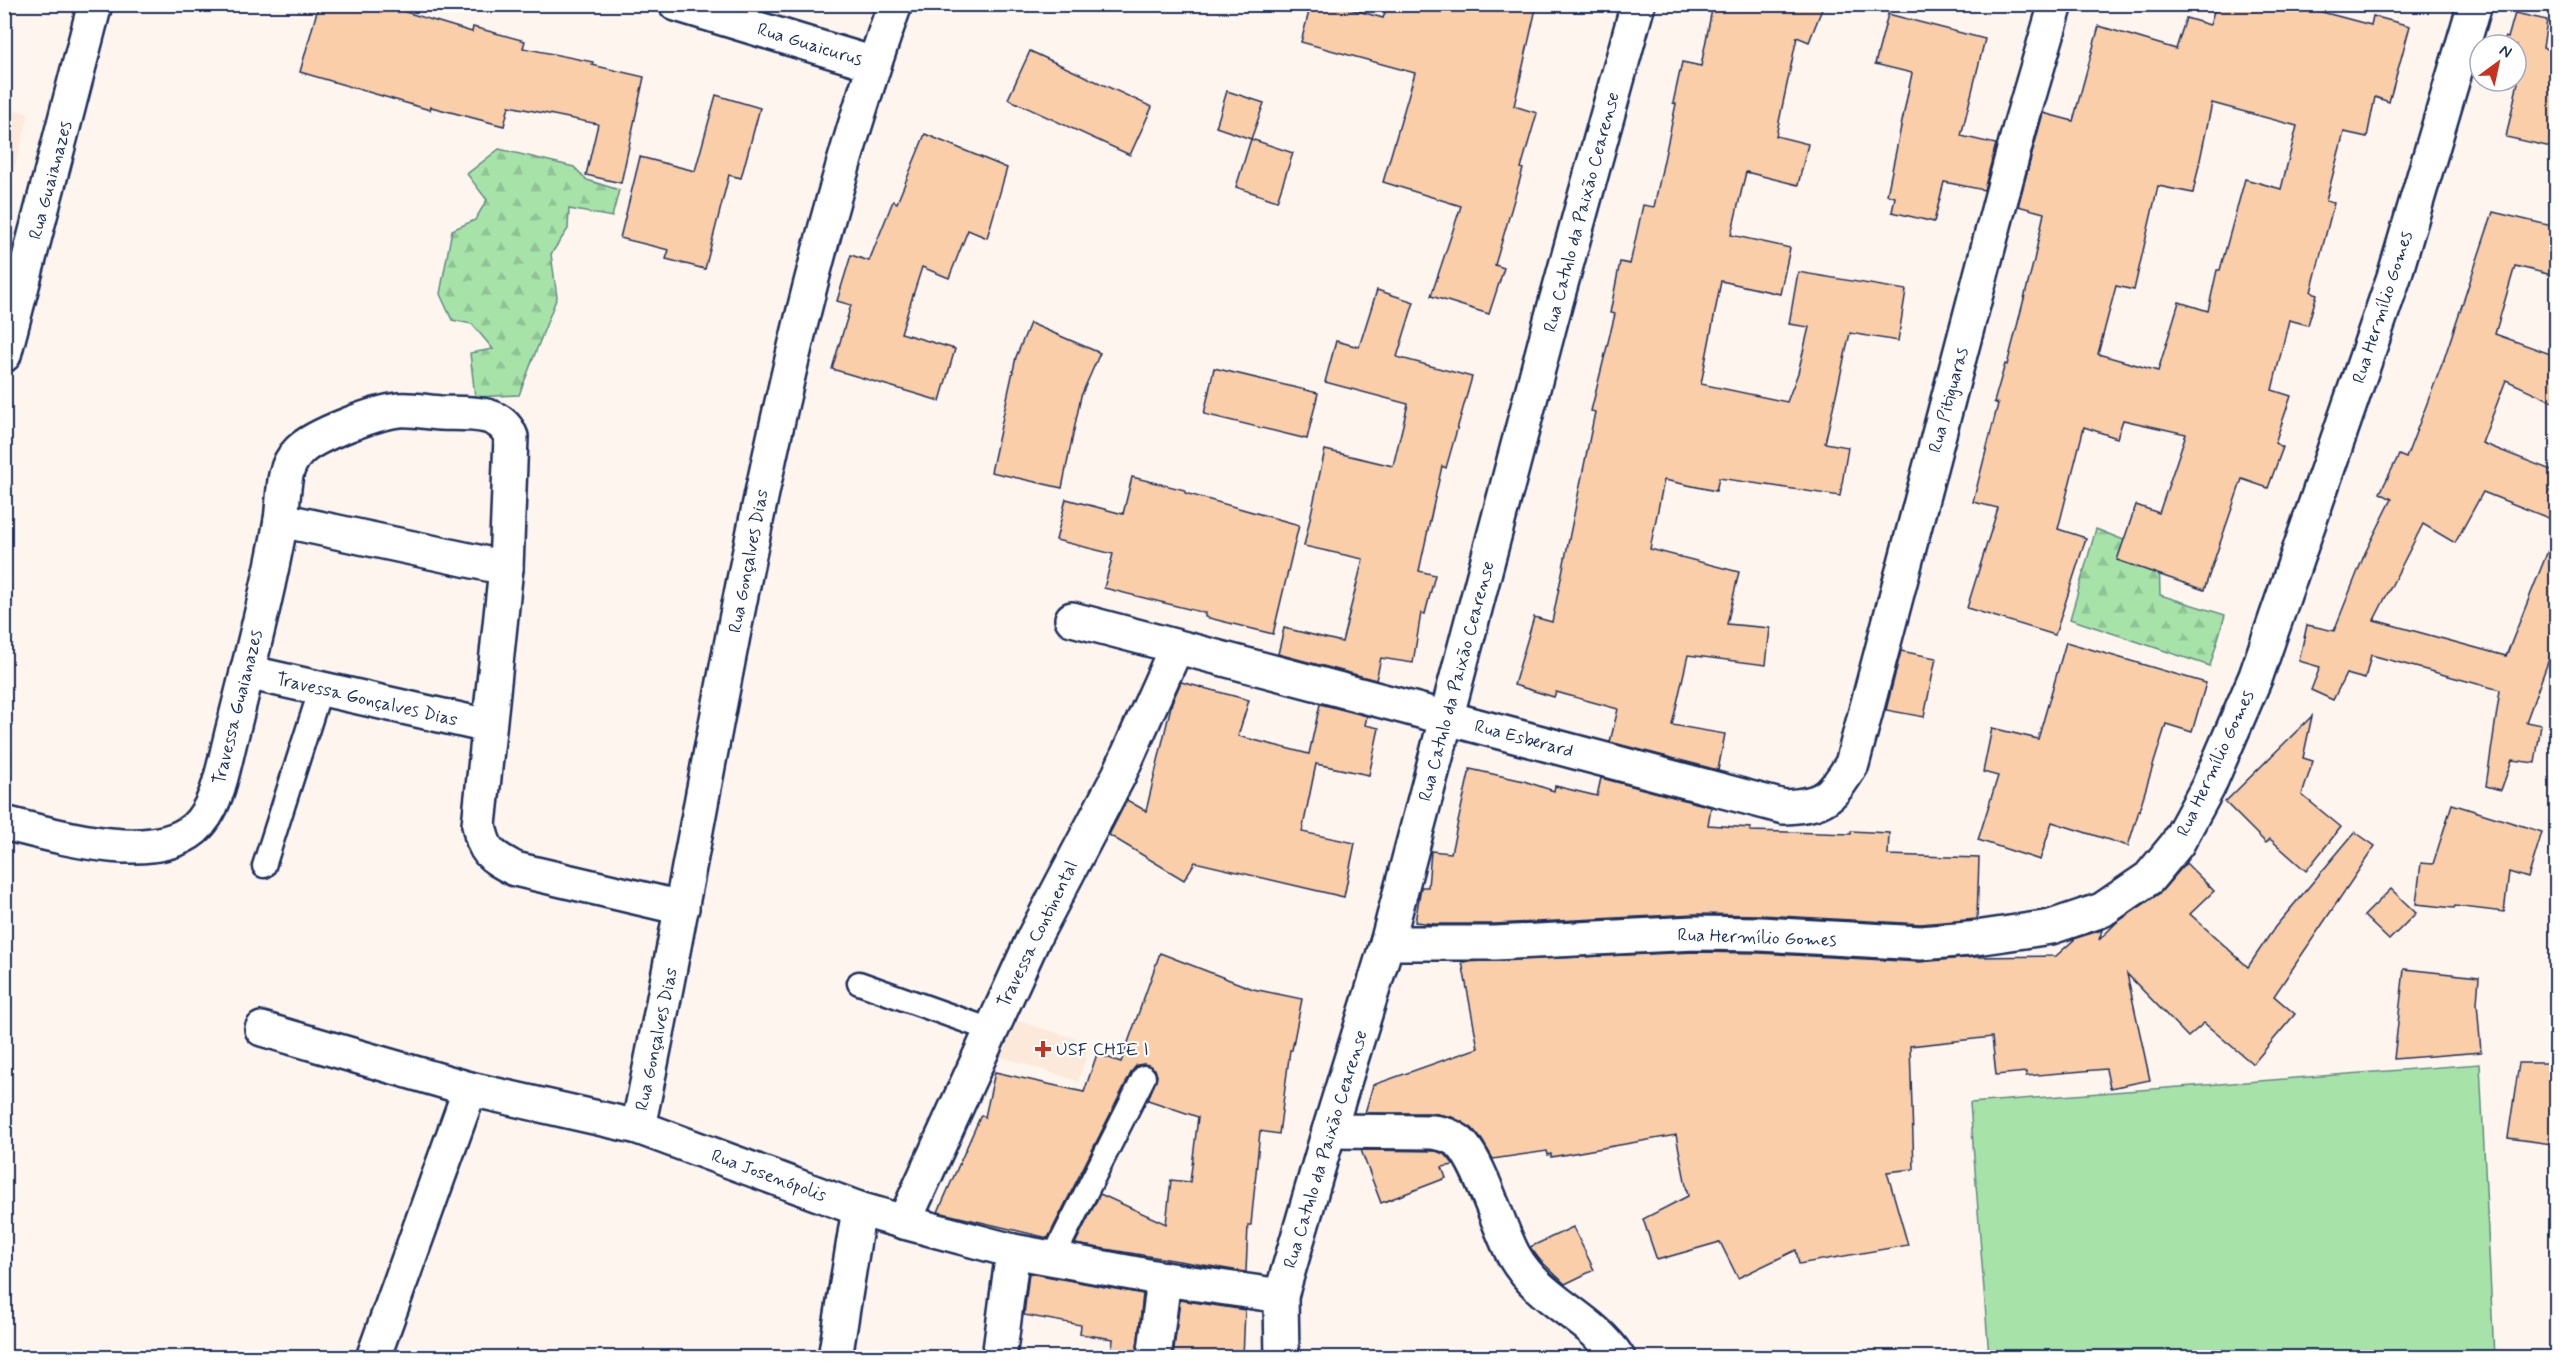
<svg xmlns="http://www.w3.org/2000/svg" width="2561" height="1362" viewBox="0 0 2561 1362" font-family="Mynerve,sans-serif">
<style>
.built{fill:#fce9d9}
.grass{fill:#a7e3a9;stroke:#618984;stroke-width:1.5}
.forest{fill:url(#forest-firs);stroke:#618984;stroke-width:1.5}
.building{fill:#f9cea8;stroke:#1b2f5e;stroke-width:1.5;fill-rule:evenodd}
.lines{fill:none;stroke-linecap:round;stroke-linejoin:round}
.service-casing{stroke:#1b2f5e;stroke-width:27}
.minor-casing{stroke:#1b2f5e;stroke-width:38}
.service{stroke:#fff;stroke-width:22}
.minor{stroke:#fff;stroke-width:33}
.poi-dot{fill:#c8321e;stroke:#fff;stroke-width:2}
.labels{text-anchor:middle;stroke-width:4.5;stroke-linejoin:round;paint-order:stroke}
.street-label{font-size:18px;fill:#1b2f5e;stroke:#fff}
.poi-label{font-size:18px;fill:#1b2f5e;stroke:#fff;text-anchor:start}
</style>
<defs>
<pattern id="forest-firs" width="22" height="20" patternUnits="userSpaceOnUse" patternTransform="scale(1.5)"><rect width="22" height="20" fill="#a7e3a9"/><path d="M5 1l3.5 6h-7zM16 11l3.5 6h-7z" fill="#8fc394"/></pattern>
</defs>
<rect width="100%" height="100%" fill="#fef5ee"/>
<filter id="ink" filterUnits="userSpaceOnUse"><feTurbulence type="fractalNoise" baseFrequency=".0167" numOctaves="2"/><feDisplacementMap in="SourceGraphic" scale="12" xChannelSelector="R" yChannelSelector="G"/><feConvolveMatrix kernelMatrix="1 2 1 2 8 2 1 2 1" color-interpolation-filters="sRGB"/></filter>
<g filter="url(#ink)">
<g class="built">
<polygon points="5,107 29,114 13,173 5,171"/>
<polygon points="1008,1018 1090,1043 1078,1081 996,1055"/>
</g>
<polygon class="grass" points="2480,1064 2494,1357 1989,1357 1970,1103"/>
<g class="forest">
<polygon points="499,149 574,167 587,180 619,190 612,217 569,209 568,229 551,254 557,297 519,395 475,397 470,353 493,349 472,324 452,320 440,294 452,230 475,220 487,200 467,174"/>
<polygon points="2096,529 2159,554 2160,595 2225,615 2210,666 2070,619"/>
</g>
<g class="building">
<polygon points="319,4 379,4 472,32 473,27 525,41 523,48 593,62 592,65 644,77 621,183 586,175 598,124 509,106 504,126 431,107 430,110 300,72"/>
<polygon points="1311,4 1333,4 1383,18 1388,4 1537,4 1514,106 1537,113 1521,168 1523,169 1495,265 1504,268 1489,314 1431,296 1461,206 1383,182 1415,73 1301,42"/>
<polygon points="1713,4 1824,4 1809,42 1797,37 1776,136 1808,144 1798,185 1746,172 1731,235 1790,248 1780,294 1721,281 1701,384 1787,402 1798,373 1809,327 1789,324 1798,272 1906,290 1898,341 1850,333 1825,443 1848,447 1840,496 1719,478 1716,491 1664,480 1650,549 1739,572 1727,624 1770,628 1766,665 1688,655 1672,725 1725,734 1718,770 1610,742 1618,709 1556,692 1554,697 1514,685 1534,617 1552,622 1595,412 1591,411 1615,314 1610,313 1620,262 1630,264 1643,205 1654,207 1676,104 1673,103 1682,62 1701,66"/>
<path d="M2216,4H2292L2371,25L2373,16L2410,26L2389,102L2375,97L2367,137L2344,132L2326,201L2334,203L2311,292L2317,294L2308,325L2289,320L2272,390L2291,396L2275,443L2283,447L2268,488L2242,479L2204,590L2117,560L2136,505L2159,513L2186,434L2123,420L2117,438L2084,427L2058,529L2086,538L2055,635L1967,608L1998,508L1973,502L1998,404L1994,402L2005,364L2007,365L2034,260L2044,213L2018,206L2043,113L2073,121L2099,26L2176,49L2186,18L2210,25ZM2212,103L2297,126L2281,189L2245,179L2220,270H2217L2208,311L2179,302L2158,371L2098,354L2116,286L2134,290L2158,186L2193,193Z"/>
<polygon points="2515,13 2547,20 2543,48 2556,51 2556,148 2506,137 2518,82 2514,81 2516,81 2516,45 2503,45 2505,37 2508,38"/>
<polygon points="1888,14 1985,39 1961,136 1996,144 1984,190 1944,182 1934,222 1892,212 1895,197 1887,195 1912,73 1875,64"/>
<polygon points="1030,51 1152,107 1130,155 1008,99"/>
<polygon points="1227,91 1264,103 1251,139 1216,127"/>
<polygon points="716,95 760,108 741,178 729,175 705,269 666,259 669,250 620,238 640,157 695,171"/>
<polygon points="925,134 1007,168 987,238 968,230 949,278 922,267 901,333 955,349 940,401 832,369 851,305 837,301 851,255 869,261 893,201 897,203"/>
<polygon points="1251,139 1293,153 1277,201 1236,187"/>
<polygon points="2493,212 2556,227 2556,276 2515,266 2495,334 2556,356 2556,403 2506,380 2482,443 2556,472 2556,521 2483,492 2455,543 2423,524 2374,620 2506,656 2555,533 2556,534 2556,640 2526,722 2541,725 2535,763 2512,760 2501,790 2486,786 2500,690 2371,655 2365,679 2346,674 2333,700 2311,690 2320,667 2299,661 2307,625 2334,631 2365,553 2392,499 2380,493 2399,455 2406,458 2444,359"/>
<polygon points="1377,290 1414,302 1397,357 1472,377 1446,468 1442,466 1419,571 1435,575 1425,614 1421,613 1413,663 1381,658 1376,680 1278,654 1284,628 1342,642 1363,559 1304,546 1325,450 1393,466 1408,404 1325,382 1336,341 1359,347"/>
<polygon points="1030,323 1100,353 1081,396 1062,488 991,472 1016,357"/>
<polygon points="1214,368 1318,393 1307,439 1204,414"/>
<polygon points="1132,477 1185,490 1185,493 1299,525 1273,634 1205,617 1205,613 1104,588 1113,554 1056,540 1066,499 1123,514"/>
<polygon points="2066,642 2206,683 2192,732 2166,724 2128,846 2052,822 2040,860 1978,840 1998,776 1983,772 1992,728 2038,739"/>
<polygon points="1901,651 1936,658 1924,717 1886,710"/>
<polygon points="1181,682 1249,700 1238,736 1309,754 1320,704 1367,716 1365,725 1379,728 1369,775 1316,764 1302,832 1355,843 1344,897 1195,862 1184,880 1109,835 1127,800 1146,811 1172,702"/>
<polygon points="2312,716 2303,758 2313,761 2302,795 2341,827 2306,871 2270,839 2266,843 2225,802"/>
<polygon points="1470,769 1524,781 1554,791 1555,786 1597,796 1601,778 1711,807 1708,825 1751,828 1750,831 1851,834 1851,831 1889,833 1888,855 1979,858 1977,919 1921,924 1761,915 1695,914 1495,924 1435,924 1415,922 1421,887 1428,887 1431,851 1451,853"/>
<polygon points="2452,804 2542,832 2528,878 2509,872 2504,912 2455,906 2454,908 2416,904 2421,863 2433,864"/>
<polygon points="2355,832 2375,846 2274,996 2295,1014 2253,1064 2204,1023 2188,1037 2127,974 2150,1080 2110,1088 2106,1069 2026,1076 2026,1072 1996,1075 1992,1037 1910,1046 1914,1169 1887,1172 1908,1245 1799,1264 1796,1250 1738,1278 1720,1242 1657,1260 1643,1219 1688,1196 1676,1135 1551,1157 1551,1154 1548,1155 1547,1151 1493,1159 1482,1140 1472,1128 1452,1117 1432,1113 1365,1113 1373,1085 1478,1048 1462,962 1695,952 1759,953 1920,962 1975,957 2056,956 2076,938 2102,930 2099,940 2116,923 2160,893 2186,863 2214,891 2190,914 2248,967 2275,927"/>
<polygon points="2391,889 2416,913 2389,940 2364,916"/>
<polygon points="1160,953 1253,989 1302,999 1292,1050 1290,1050 1279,1134 1260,1131 1251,1225 1248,1225 1246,1272 1075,1244 1100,1194 1166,1224 1171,1180 1190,1182 1198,1117 1148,1100 1157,1076 1155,1069 1144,1064 1137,1065 1132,1071 1048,1238 938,1212 981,1115 985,1117 995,1072 1084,1092 1097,1054 1121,1062"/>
<polygon points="2404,969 2479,977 2477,1003 2481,1052 2394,1059"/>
<polygon points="2519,1063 2556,1063 2556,1120 2552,1144 2508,1138"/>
<polygon points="1361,1150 1436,1151 1446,1155 1454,1165 1442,1167 1446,1178 1381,1203"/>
<polygon points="1573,1227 1594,1270 1565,1284 1540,1260 1530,1247"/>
<polygon points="1029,1273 1143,1294 1136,1358 1111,1358 1113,1339 1080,1334 1081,1325 1024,1315"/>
<polygon points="1180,1300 1245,1310 1243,1358 1173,1358"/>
</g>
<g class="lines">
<g class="service-casing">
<g id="service">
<polyline points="264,866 321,688"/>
<polyline points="859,983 991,1030"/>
<polyline points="1053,1258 1144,1077"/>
</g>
</g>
<g class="minor-casing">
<g id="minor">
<polyline points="676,4 874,64"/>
<polyline points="4,355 95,4"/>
<polyline points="281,520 506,568"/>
<path d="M1072,619L1784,807C1825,805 1831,798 1852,764L2021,123L2056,4"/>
<polyline points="247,672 488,726"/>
<path d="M4,823C54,835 150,865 194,829C217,809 223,769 230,741C248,668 268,594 281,520C283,505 283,489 286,475C288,466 293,457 299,451C314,435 377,412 399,410C412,409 427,412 440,413C466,414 501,409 511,437L506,568L479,825C484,853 491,856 515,869L682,908"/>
<polyline points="1387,943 1495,943 1695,933 1760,934 1921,943 1969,939 2051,927 2102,910 2149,878 2177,844 2208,787 2256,676 2395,274 2475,4"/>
<polyline points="262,1029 470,1089 638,1127 859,1209 904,1222 1013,1251 1164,1279 1281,1296"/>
<path d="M638,1127C717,752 766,368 895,4"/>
<path d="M1329,1131L1432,1132C1442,1133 1450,1135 1458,1141C1479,1157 1499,1230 1514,1256C1541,1303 1591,1316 1618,1358"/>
<polyline points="904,1222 1034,937 1119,775 1176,648"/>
<polyline points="373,1358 470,1089"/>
<polyline points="835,1358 859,1209"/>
<polyline points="999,1358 1013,1251"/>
<polyline points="1154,1358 1164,1279"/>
<polyline points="1282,1358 1281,1296 1329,1131 1387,943 1551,320 1638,4"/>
</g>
</g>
<use href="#service" class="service"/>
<use href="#minor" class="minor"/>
</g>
</g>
<path class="poi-dot" d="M1040 1040h6v6h6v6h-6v6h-6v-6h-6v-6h6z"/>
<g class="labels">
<g class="street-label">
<text transform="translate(810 44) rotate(17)" y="6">Rua Guaicurus</text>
<text transform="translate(50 180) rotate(-75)" y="6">Rua Guaianazes</text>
<text transform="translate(1581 212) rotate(-75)" y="6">Rua Catulo da Paixão Cearense</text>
<text transform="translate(2382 307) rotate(-72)" y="6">Rua Hermílio Gomes</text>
<text transform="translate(1948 400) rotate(-75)" y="6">Rua Pitiguaras</text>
<text transform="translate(748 561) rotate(-79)" y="6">Rua Gonçalves Dias</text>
<text transform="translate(1456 681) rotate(-75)" y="6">Rua Catulo da Paixão Cearense</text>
<text transform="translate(367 699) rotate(13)" y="6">Travessa Gonçalves Dias</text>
<text transform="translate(237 707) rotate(-76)" y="6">Travessa Guaianazes</text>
<text transform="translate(1524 738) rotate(15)" y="6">Rua Esberard</text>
<text transform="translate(2215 763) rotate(-65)" y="6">Rua Hermílio Gomes</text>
<text transform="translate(1037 934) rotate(-64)" y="6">Travessa Continental</text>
<text transform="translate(1757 937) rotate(2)" y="6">Rua Hermílio Gomes</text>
<text transform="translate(656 1039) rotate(-78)" y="6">Rua Gonçalves Dias</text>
<text transform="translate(1325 1149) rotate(-73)" y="6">Rua Catulo da Paixão Cearense</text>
<text transform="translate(769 1175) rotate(20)" y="6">Rua Josenópolis</text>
</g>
<g class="poi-label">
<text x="1056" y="1055">USF CHIE I</text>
</g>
</g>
<rect width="2561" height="1362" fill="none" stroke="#fff" stroke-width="24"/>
<rect x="12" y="12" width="2537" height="1338" fill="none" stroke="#1b2f5e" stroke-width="2" filter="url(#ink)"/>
<g transform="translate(2498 63) rotate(33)"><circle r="28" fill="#ffffff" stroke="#a4acbf" stroke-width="1.5"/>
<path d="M0-4.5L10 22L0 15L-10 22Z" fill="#c8321e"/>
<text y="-9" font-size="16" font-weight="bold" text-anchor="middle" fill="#1b2f5e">N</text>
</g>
</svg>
